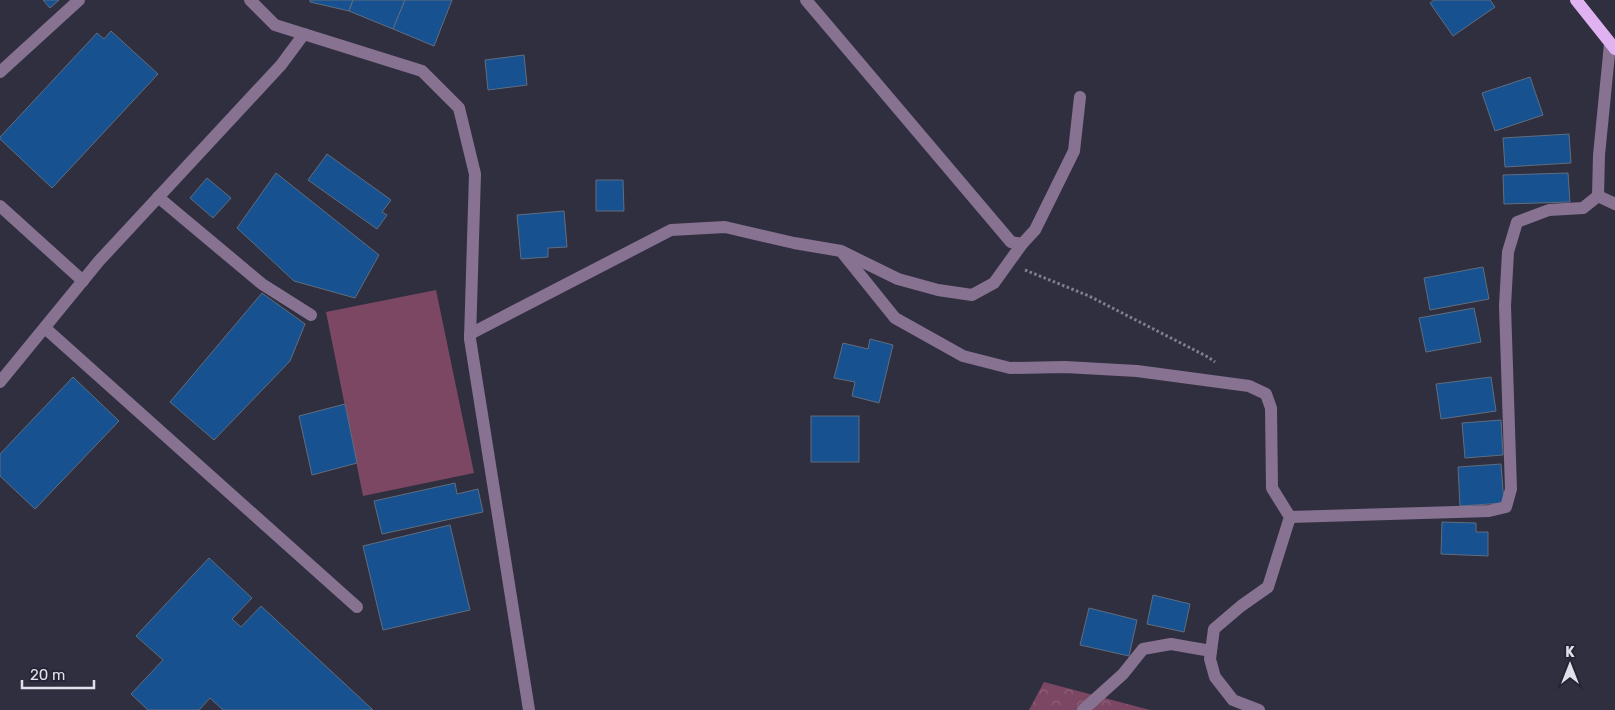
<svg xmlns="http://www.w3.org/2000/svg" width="1615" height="710" viewBox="0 0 1615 710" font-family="Rubik,sans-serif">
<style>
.forest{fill:url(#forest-crowns)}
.park{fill:#7c4763}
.building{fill:#17518f;stroke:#606d7e}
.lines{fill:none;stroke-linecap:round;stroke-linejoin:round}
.path{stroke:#7f7f8e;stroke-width:3;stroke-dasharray:2.5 2.5;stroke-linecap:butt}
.minor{stroke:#887291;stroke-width:12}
.major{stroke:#e0b2f2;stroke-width:12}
</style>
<defs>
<pattern id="forest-crowns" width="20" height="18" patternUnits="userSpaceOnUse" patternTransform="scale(1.25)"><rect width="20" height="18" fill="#7c4763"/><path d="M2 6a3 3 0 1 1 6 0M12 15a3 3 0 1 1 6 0" fill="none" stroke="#8e617a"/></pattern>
</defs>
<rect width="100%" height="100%" fill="#2f2f40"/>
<polygon class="forest" points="1044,682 1150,710 1029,710"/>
<polygon class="park" points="436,290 474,473 363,496 326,312"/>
<g class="building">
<polygon points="43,0 59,0 50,8"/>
<polygon points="310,0 353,0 349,11 310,2"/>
<polygon points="353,0 405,0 393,29 349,11"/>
<polygon points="405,0 452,0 434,46 393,29"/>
<polygon points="1434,0 1490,0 1495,7 1453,36 1430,3"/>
<polygon points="111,31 158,74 52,188 0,139 0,137 97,33 104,39"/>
<polygon points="524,55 527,85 488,90 485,60"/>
<polygon points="1530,77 1543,115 1495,131 1482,93"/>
<polygon points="1569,134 1571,163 1505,167 1503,138"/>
<polygon points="327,154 391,200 382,212 387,215 377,229 308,180"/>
<polygon points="276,173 379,255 355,298 294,281 237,228"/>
<polygon points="1568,173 1570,202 1504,204 1503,175"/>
<polygon points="207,178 231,198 213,218 190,198"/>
<polygon points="596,180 623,180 624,211 596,211"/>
<polygon points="564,211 567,247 548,248 548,257 521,259 517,215"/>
<polygon points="1483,267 1489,299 1430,310 1424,278"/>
<polygon points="262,293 305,324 290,361 214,440 170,402"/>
<polygon points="1474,308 1481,342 1426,352 1419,318"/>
<polygon points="870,339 893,345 879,403 852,396 855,382 834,378 843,343 868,349"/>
<polygon points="73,377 119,421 35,509 0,476 0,454"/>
<polygon points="1491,377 1496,411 1441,419 1436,384"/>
<polygon points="345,404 357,463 312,475 299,416"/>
<rect x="811" y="416" width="48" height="46"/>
<polygon points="1501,420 1503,455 1465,458 1462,423"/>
<polygon points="1501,464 1504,503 1460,506 1458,467"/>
<polygon points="455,483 457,494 478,489 483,512 382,534 374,501"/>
<polygon points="1442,522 1476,523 1476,532 1488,532 1488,556 1441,554"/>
<polygon points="450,525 470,610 383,630 363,546"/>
<polygon points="209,558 252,598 232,619 241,627 261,606 373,710 223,710 210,698 199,710 148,710 131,694 163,660 136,636"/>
<polygon points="1153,595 1190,604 1184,632 1147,624"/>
<polygon points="1089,608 1137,620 1129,656 1080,645"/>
</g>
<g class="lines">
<polyline class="path" points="1025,270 1089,296 1208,357 1215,362"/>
<g class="minor">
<polyline points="250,0 275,25 422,71 459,108 475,174 470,339 529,710"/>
<polyline points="806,0 1011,242 1022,244 1035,230 1074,151 1080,97"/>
<polyline points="0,72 79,0"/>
<polyline points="1598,196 1615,204"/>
<polyline points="158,197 262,284 311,315"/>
<polyline points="0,206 83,281"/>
<polyline points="843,252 898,279 938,290 972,295 994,283 1022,244"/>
<polyline points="45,328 357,607"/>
<polyline points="470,334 671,230 725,227 794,243 841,251 895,318 963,356 1010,368 1065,367 1137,371 1249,386 1266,394 1271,408 1272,488 1290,517 1268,587 1241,606 1214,629 1210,659 1215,677 1233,700 1259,710"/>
<polyline points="0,382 99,261 281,65 304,34"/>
<polyline points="1290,517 1489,511 1506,507 1511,489 1505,306 1508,252 1517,222 1549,210 1583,208 1598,196 1599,155 1610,44"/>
<polyline points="1083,710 1123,674 1143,649 1171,644 1211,651"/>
</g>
<polyline class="major" points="1576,0 1615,49"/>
</g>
<g transform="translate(1570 665)" stroke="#252535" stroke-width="4" paint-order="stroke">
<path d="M0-4L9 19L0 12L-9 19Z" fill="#e1e1ec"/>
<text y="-8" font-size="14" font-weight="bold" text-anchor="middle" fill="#e1e1ec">K</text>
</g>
<path d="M22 680v8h72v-8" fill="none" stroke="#e1e1ec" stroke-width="2.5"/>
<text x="30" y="680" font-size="15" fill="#e1e1ec" stroke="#252535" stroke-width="4" paint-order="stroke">20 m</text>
</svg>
